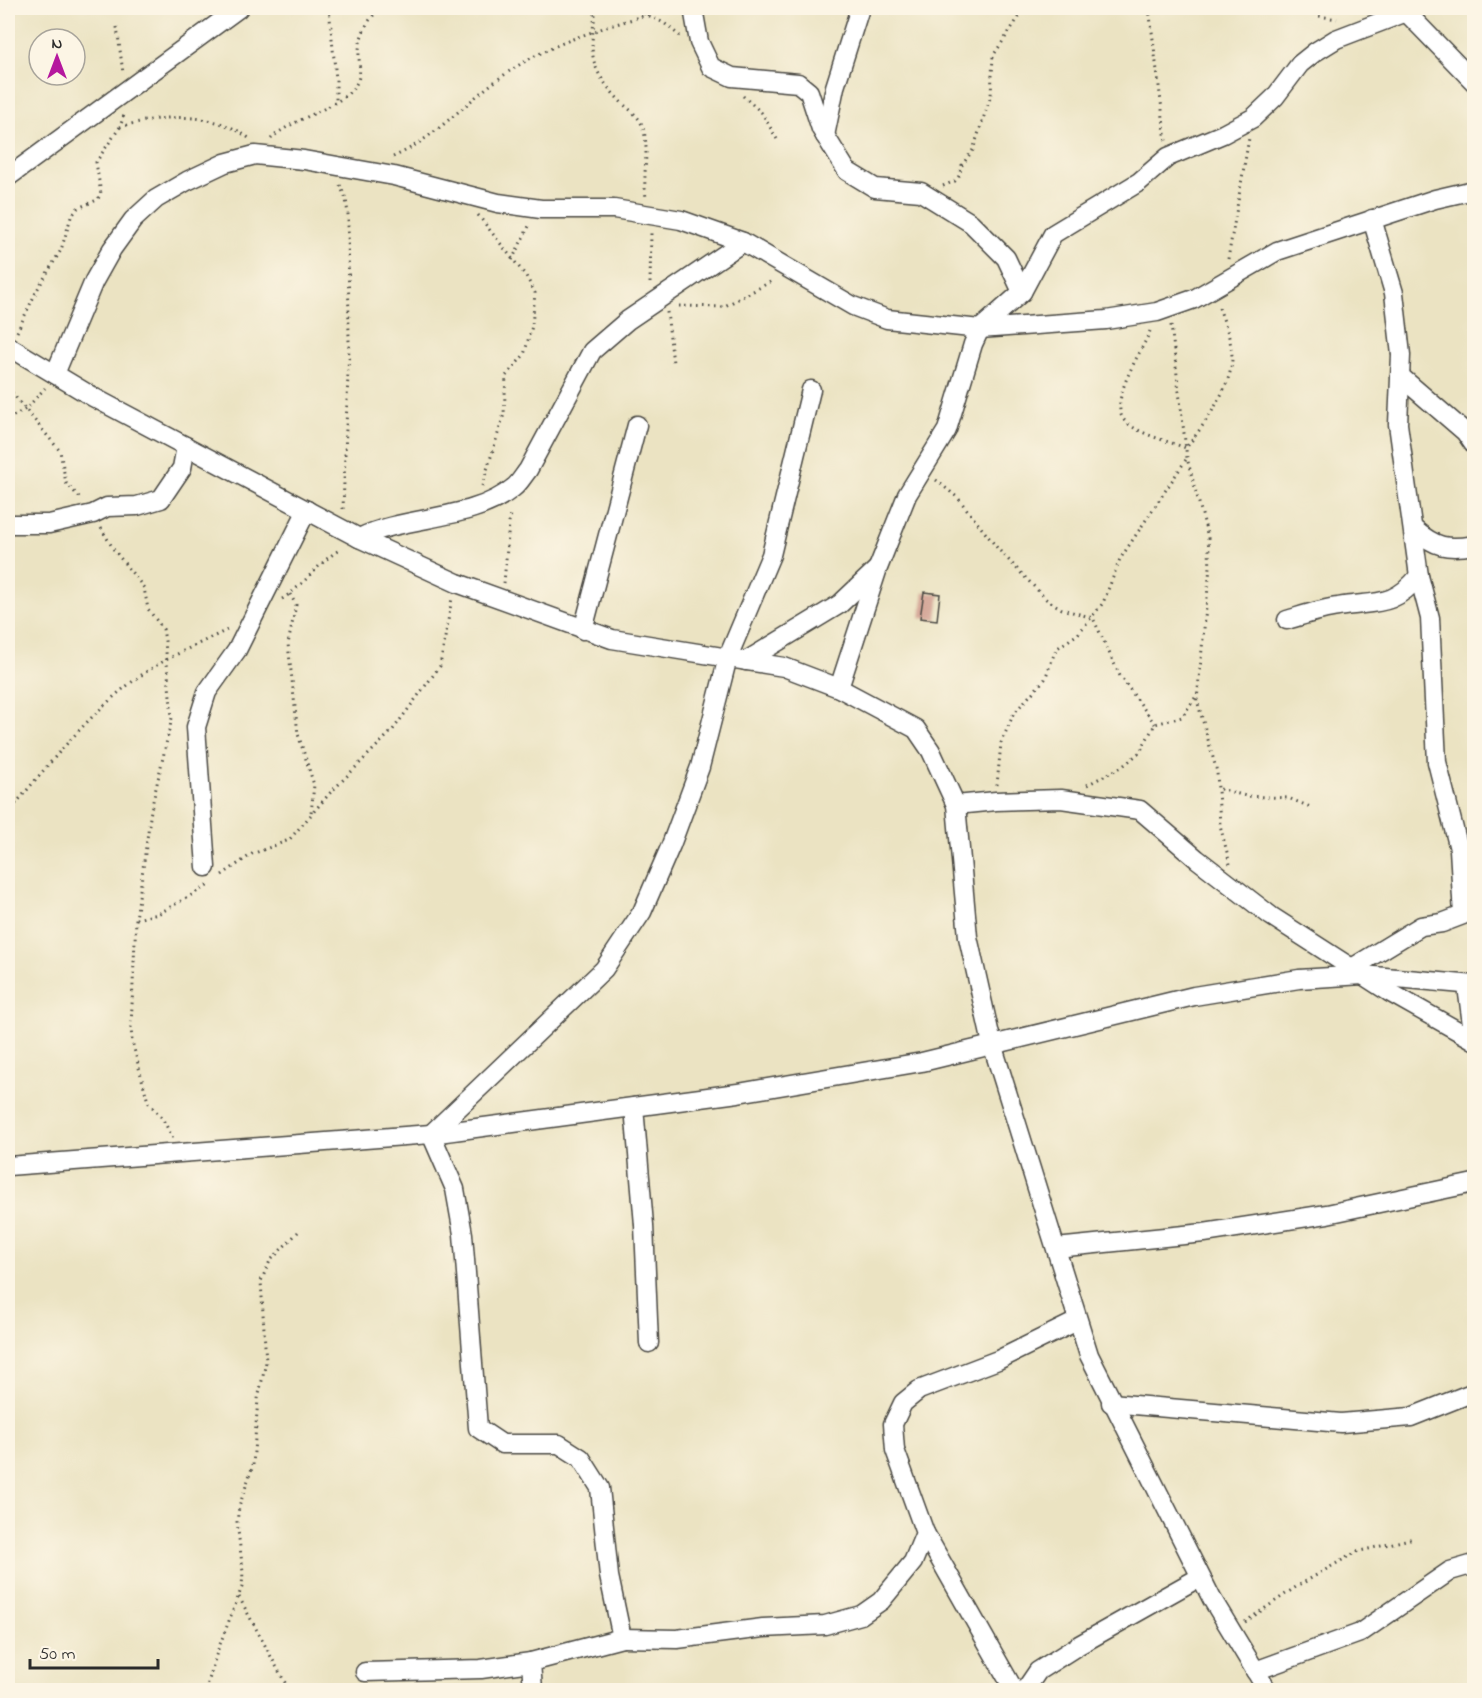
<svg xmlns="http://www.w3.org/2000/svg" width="1482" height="1698" viewBox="0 0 1482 1698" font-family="'Indie Flower',sans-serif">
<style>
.building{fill:#cf9b8d}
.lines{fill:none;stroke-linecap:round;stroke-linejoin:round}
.minor-casing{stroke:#484742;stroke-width:21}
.path{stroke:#484742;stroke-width:3;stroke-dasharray:1.5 4.5;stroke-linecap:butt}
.minor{stroke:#fff;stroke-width:18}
</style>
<rect width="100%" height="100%" fill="#fcf5e5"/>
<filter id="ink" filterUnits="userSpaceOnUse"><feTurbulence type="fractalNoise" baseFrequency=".0167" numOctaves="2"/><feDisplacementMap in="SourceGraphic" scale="12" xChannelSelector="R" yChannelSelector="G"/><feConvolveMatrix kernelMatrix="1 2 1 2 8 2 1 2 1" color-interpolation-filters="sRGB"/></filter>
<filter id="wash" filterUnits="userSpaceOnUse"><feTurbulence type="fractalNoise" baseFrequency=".008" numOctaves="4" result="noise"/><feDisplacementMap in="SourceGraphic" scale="24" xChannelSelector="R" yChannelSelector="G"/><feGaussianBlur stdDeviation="1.35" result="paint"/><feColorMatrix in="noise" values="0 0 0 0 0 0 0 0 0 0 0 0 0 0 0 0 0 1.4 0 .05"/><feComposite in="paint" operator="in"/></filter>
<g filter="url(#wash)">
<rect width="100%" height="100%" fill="#ebe3c2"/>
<g id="blocks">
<polygon class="building" points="924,592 940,594 937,620 920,618"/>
</g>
</g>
<g filter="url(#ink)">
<use href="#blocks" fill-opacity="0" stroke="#484742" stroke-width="1.5"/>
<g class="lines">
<g class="minor-casing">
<g id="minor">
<polyline points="693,8 699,42 711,67 732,77 798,83 809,92 821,129 847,171 875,188 921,192 971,223 1006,258 1022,292"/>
<polyline points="1407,13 1474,82"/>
<polyline points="825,136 835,87 860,8"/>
<polyline points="8,177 239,8"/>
<polyline points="8,346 93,397 359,538 457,583 612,639 784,667 839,688 916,729 931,751 956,805 968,937 992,1044 1089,1355 1212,1599 1267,1690"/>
<polyline points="55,374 94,281 112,249 133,220 156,199 187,181 225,163 255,155 304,160 394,176 498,203 541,209 614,209 681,220 743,242 853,306 887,319 980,329 1106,320 1157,312 1194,299 1277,251 1435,199 1474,190"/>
<polyline points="1400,376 1465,432 1474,445"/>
<polyline points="8,524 49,524 93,514 107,507 137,506 161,499 182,468 186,446"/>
<path d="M1414,529C1435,547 1447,550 1474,545"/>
<path d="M359,538C405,515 473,521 513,488C519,484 523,476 528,470L592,351L628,320L743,242"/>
<path d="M1287,620C1304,615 1321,609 1338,607C1375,601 1393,608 1419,576"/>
<polyline points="583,630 637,425"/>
<polyline points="746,661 840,604 877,569"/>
<polyline points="839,688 878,568 907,495 947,430 973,344 980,329 1022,292 1053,234 1139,182 1168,157 1223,134 1253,118 1275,97 1300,64 1315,52 1336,39 1417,8"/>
<polyline points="956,805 996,801 1061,799 1140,810 1197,859 1271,916 1389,992 1474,1040"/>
<polyline points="206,867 196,727 207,692 237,650 307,510"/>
<polyline points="1352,968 1421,926 1442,923 1463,915 1459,849 1437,762 1430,618 1419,576 1398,424 1401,355 1394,293 1372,219"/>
<polyline points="1467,986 1474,1040"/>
<polyline points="634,1107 644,1225 649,1343"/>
<polyline points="431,1134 604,969 642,912 671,845 700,767 728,657 771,555 811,390"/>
<polyline points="431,1134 455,1189 463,1234 478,1428 502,1444 559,1444 581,1458 600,1488 609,1576 622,1638 531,1662 533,1690"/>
<polyline points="8,1166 431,1134 738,1093 922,1062 1194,996 1299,979 1363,975 1474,985"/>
<polyline points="1056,1248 1204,1233 1327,1214 1474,1183"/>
<polyline points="1111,1403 1341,1423 1411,1417 1474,1392"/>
<polyline points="925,1533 1014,1690"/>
<polyline points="622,1638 677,1639 763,1628 825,1625 861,1615 881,1601 913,1562 925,1533 895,1450 893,1424 903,1403 919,1390 998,1360 1077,1321"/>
<polyline points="1255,1671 1360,1633 1450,1571 1474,1564"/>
<polyline points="365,1672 481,1669 531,1662"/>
<polyline points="1025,1690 1038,1671 1079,1645 1200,1577"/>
</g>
</g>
<g class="path">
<polyline points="329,8 336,79 336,102"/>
<path d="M596,8C589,54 588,68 622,103C630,110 640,117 643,128C650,149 642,175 646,197"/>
<polyline points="633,8 664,23 680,36"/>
<polyline points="1149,8 1166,141"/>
<polyline points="1303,8 1319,16 1337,19"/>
<polyline points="117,27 123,73"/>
<polyline points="743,96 762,113 778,141"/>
<path d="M120,127C161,115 214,110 250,139"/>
<path d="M271,139C292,117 348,107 358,80C361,73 359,63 359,56C358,38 367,19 381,8"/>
<path d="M393,157C436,138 466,101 504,75C553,40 613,25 670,8"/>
<polyline points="340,185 346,199 348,214 349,347 343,509"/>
<polyline points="943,186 955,181 959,176 962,165 973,150 991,95 993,56 1025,8"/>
<polyline points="478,215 526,276 535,293 532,326 524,355 506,376 504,414 482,486"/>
<polyline points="1228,259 1249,138"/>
<polyline points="512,260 530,224"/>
<polyline points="650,283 651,233"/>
<polyline points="679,306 723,307 774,280"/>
<polyline points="667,312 673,363"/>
<polyline points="1171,325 1187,458 1208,537 1210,567 1197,700 1217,772 1220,825 1230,864"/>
<path d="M1150,331C1143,350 1105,404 1126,422C1141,435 1168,441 1186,448C1203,426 1232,387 1232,358C1232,340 1224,322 1218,305"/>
<polyline points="17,332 37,290 61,250 71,217 78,208 97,200 101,194 96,162 120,127 125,112"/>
<polyline points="8,388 60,451 66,483 81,499"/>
<polyline points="8,419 26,409 45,388"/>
<polyline points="936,480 958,498 998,549 1046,599 1062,609 1093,618 1120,676 1155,724"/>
<polyline points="101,528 114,550 144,588 148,609 163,629 165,641 172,718 151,810 136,919 131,1027 132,1041 148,1102 162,1118 173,1138"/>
<polyline points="504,583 510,512"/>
<polyline points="290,594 296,605 288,644 298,734 314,785 311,813"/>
<path d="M282,599C305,585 318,562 341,549"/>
<polyline points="997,785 1001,743 1014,713 1045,679 1056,649 1078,634 1103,603 1120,559 1187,458"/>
<polyline points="1087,785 1123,766 1140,752 1155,724 1182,717 1197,695"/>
<polyline points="1220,789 1246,796 1288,798 1313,808"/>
<path d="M8,813C49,764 96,704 149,670C174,654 201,643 227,630"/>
<polyline points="222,875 252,854 289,840 330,793 392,731 440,666 452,598"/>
<polyline points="136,919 158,914 209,885"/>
<polyline points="239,1597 289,1690"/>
<polyline points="1245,1622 1296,1587 1356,1552 1414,1538"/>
<polyline points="206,1690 217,1652 242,1587 243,1572 237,1522 239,1507 253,1465 258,1399 266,1362 261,1281 270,1261 299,1231"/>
</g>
<use href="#minor" class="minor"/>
</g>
</g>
<rect width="1482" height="1698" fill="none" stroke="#fcf5e5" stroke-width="30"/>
<g transform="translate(57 57)"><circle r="28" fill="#fcf5e5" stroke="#a8a49b" stroke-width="1.5"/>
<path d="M0-4.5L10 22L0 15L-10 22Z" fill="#b5179e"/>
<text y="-9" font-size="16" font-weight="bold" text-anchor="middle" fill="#2b2b2b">N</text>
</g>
<path d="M30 1659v9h128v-9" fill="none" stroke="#2b2b2b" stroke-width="3"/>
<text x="39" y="1659" font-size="18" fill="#2b2b2b" stroke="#fcf5e5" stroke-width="4.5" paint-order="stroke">50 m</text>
</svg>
